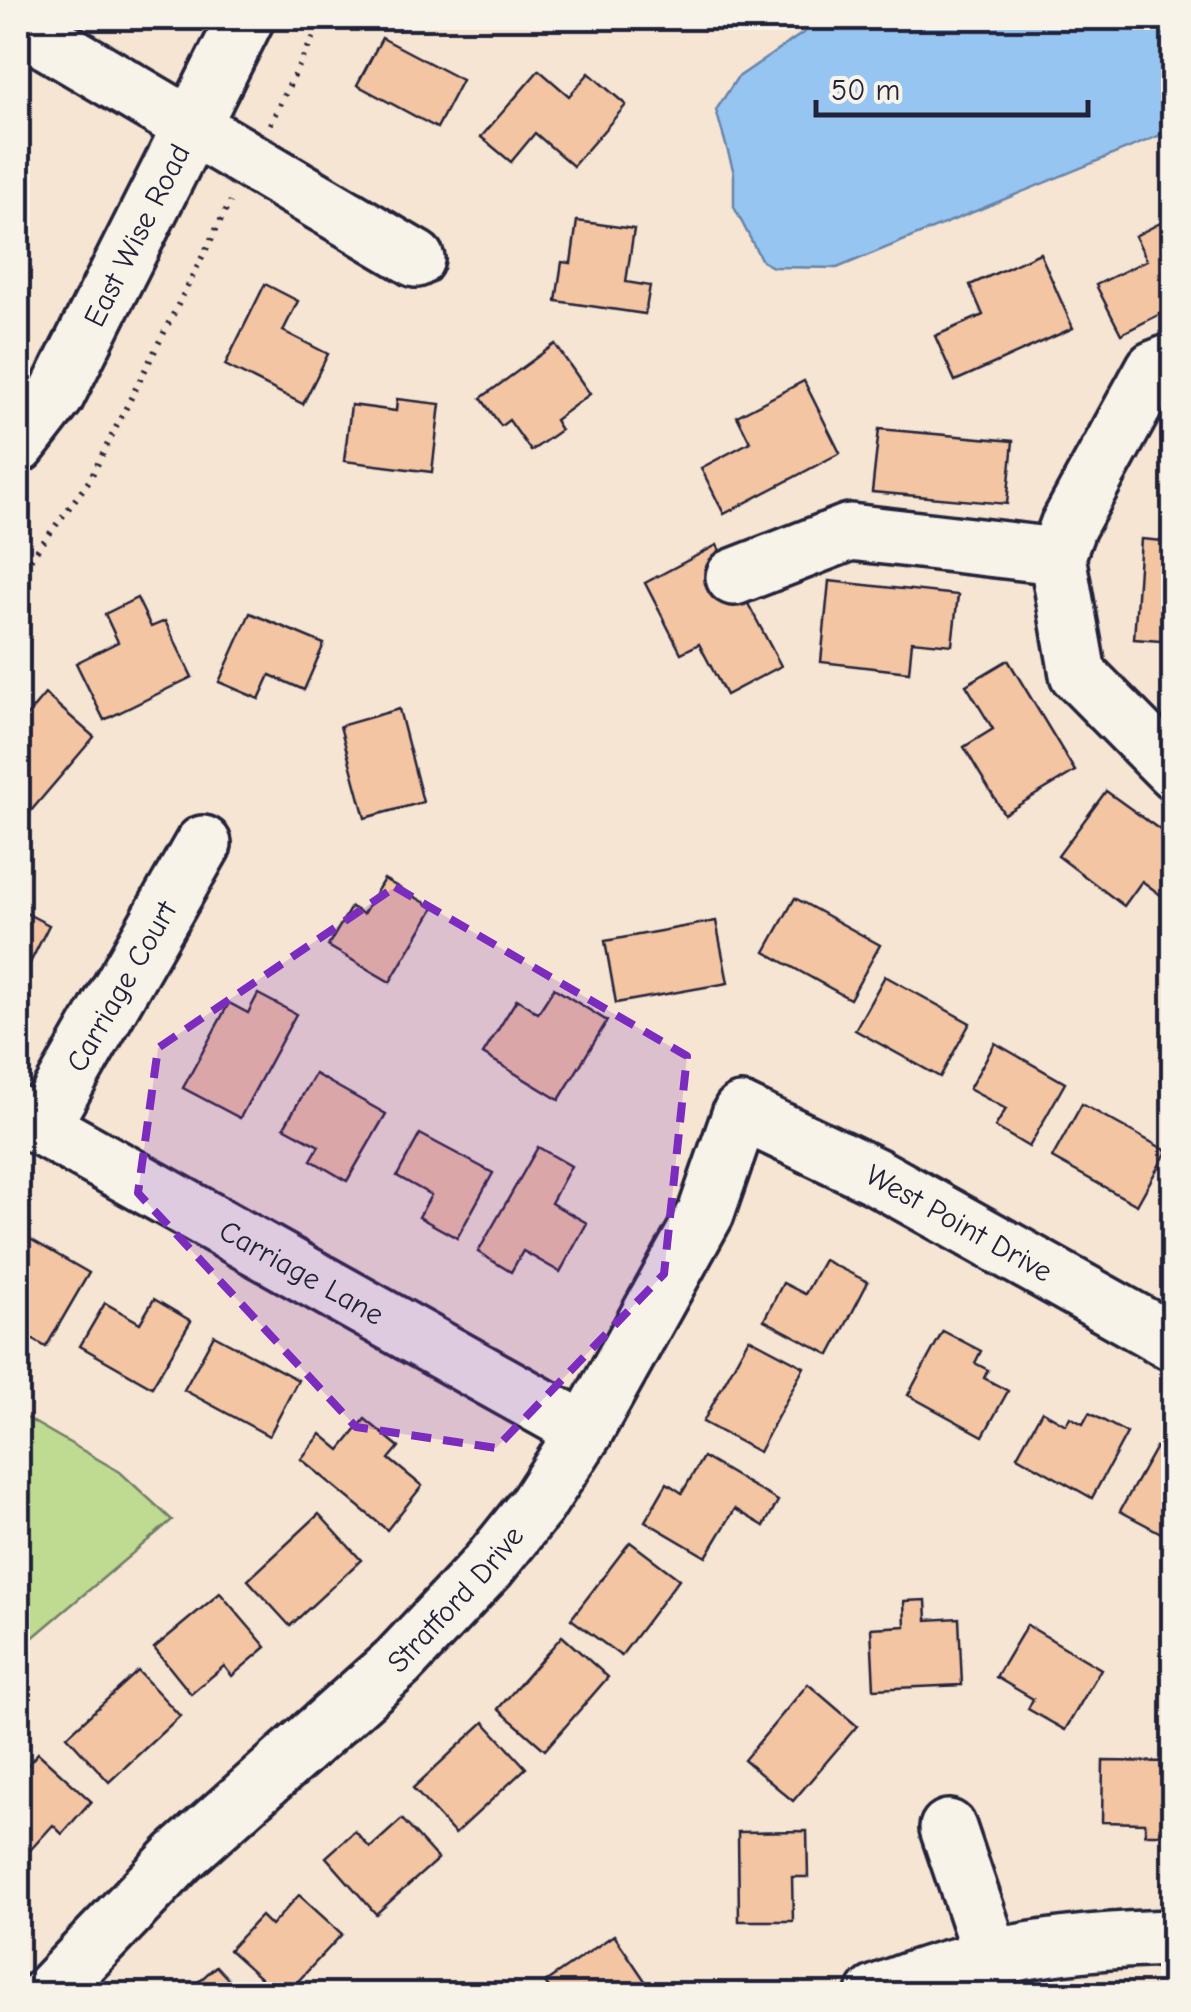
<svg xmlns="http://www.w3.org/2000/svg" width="1191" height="2012" viewBox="0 0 1191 2012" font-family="'Comic Neue',sans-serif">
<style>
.green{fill:#bfda91;stroke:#707e66;stroke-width:2.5}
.water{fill:#97c5f1;stroke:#6884a8;stroke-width:2.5}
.building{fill:#f3c5a3;stroke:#22223b;stroke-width:2.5}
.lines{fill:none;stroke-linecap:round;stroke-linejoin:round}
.minor-casing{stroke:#22223b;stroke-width:62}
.path{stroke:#22223b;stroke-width:6;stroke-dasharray:2.5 8;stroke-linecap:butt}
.minor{stroke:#f7f3e8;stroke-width:55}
.marked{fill:#7b2cbf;fill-opacity:0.2;stroke:#7b2cbf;stroke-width:8;stroke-dasharray:20 12;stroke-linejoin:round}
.labels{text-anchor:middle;stroke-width:10;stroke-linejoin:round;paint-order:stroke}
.street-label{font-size:30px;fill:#22223b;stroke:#f7f3e8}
</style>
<rect width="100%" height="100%" fill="#f6e5d3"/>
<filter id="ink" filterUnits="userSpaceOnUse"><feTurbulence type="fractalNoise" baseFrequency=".01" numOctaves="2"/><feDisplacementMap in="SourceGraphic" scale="20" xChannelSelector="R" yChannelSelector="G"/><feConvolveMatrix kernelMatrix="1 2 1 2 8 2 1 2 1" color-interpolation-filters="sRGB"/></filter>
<g filter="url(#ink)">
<polygon class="green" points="18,1413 120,1472 172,1520 18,1650"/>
<polygon class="water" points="825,18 1173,18 1173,130 837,268 773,267 762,261 734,207 734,173 716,110 737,78"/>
<g class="building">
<polygon points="382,38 462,80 437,128 357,85"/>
<polygon points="539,70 569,96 589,73 626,105 573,166 535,133 511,162 481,137"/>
<polygon points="1174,216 1174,307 1121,334 1096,285 1147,260 1135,236"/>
<polygon points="577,221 634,229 626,282 650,286 645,314 556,301 562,262 571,263"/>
<polygon points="1040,253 1073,328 955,381 935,336 983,315 970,285"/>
<polygon points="265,284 298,301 283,331 328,354 303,404 225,365"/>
<polygon points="555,344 590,394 555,420 561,430 531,451 509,420 501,426 481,398"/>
<polygon points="804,381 840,453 724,514 701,468 750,442 737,416"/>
<polygon points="397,399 440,404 432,472 344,461 351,405 396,411"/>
<polygon points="879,429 1013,441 1007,504 872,492"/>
<polygon points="1141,539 1174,542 1174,642 1134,639"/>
<polygon points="717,545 781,666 726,695 699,644 681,653 645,583"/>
<polygon points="829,581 958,595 952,645 912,641 909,672 821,662"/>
<polygon points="137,598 151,627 165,621 192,677 104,720 76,663 118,642 105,614"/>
<polygon points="250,613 324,644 304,690 270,675 259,699 219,682"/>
<polygon points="1008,660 1075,771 1004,814 964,747 993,729 966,685"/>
<polygon points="45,694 94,737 30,812 18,801 18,726"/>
<polygon points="399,709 423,802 365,818 340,726"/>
<polygon points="1106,791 1174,840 1174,905 1142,881 1124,906 1058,856"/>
<polygon points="384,879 434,908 390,982 328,946 351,907 363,914"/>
<polygon points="795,898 880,945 850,999 765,952"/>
<polygon points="18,909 49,925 27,969 18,965"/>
<polygon points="716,921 728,983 616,1003 605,941"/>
<polygon points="885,976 970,1023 940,1077 855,1030"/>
<polygon points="554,988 607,1021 559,1100 483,1054 517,999 538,1013"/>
<polygon points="258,994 296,1014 240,1118 183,1088 229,1003 248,1013"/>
<polygon points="995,1043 1065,1083 1029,1147 995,1127 1006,1109 969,1089"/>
<polygon points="315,1074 386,1114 347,1181 311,1160 319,1146 284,1127"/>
<polygon points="1082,1104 1167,1151 1137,1205 1052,1158"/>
<polygon points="420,1134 493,1173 457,1238 419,1217 431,1195 397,1176"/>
<polygon points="538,1147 571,1166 551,1203 587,1223 560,1272 523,1251 511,1272 478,1252"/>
<polygon points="18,1232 89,1273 46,1347 18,1331 29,1302 18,1295"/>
<polygon points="824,1260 868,1282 830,1355 764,1320 783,1283 805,1294"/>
<polygon points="154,1299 191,1321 152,1387 80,1346 105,1303 140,1323"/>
<polygon points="943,1331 981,1351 975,1363 988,1370 984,1378 1008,1391 983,1436 908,1395"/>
<polygon points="214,1335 298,1380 269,1436 184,1390"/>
<polygon points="749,1338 804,1367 759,1452 703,1422"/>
<polygon points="1042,1411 1066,1425 1070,1417 1083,1424 1089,1413 1127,1433 1092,1498 1017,1456"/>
<polygon points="365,1419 399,1447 389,1459 422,1486 387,1530 301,1459 321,1434 340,1450"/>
<polygon points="1156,1447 1174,1456 1174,1540 1120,1511"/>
<polygon points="703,1457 778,1501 764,1526 735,1509 706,1557 645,1521 667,1483 682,1493"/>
<polygon points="319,1514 361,1560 290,1626 248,1580"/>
<polygon points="630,1542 679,1579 621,1656 571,1619"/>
<polygon points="220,1593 266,1647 232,1676 224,1666 191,1694 154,1648"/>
<polygon points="926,1600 927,1620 959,1618 962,1685 874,1689 871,1628 905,1626 904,1601"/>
<polygon points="1027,1625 1101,1669 1065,1730 1028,1709 1033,1699 996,1677"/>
<polygon points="562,1636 608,1677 545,1750 498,1709"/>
<polygon points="138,1671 180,1716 109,1782 67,1736"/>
<polygon points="808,1684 857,1726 793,1801 744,1760"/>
<polygon points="484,1722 526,1768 455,1834 413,1788"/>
<polygon points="38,1753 91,1801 62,1834 53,1825 24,1857 18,1851 18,1776"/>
<polygon points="1103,1761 1174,1762 1174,1834 1145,1834 1145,1823 1102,1822"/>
<polygon points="402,1819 438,1859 376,1914 326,1857 355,1831 370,1848"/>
<polygon points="807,1831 808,1877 792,1877 793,1921 739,1921 738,1832"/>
<polygon points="299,1895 342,1934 286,1994 278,1994 229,1950 261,1916 271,1926"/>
<polygon points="614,1935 654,1994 554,1994 545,1982"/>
<polygon points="216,1966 242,1994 185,1994"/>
</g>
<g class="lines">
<g class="minor-casing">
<g id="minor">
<polyline points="18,24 416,259"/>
<polyline points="1174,361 1154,369 1068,526 1057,556 1078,674 1174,771"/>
<path id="s1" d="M18,445L56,396L246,18"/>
<polyline points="734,577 850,532 1057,556"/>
<path id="s2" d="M18,1114L585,1431"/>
<path id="s3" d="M41,1127L203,844"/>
<polyline points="948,1828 992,1958"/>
<path id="s4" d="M48,1994L179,1857L398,1662L488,1566L537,1505L585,1431L706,1213L741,1112L875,1176L1174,1343"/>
<path d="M875,1994C968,1954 1074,1940 1174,1938"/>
</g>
</g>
<g class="path">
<polyline points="270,124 323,18"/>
<polyline points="18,576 89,481 230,202"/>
</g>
<use href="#minor" class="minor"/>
</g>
</g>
<path class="marked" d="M395,887L687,1056L664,1274L496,1448L356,1427L138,1193L158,1048Z"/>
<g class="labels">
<g class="street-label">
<text dy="10" stroke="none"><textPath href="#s1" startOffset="242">East Wise Road</textPath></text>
<text dy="10" stroke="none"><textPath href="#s3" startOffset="162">Carriage Court</textPath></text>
<text dy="10" stroke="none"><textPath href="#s4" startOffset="1382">West Point Drive</textPath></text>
<text dy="10" stroke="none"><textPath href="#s2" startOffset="325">Carriage Lane</textPath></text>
<text dy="10" stroke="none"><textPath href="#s4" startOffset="568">Stratford Drive</textPath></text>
</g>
</g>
<rect width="1191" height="2012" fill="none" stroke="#f7f3e8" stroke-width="60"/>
<rect x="30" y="30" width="1131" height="1952" fill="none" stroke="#22223b" stroke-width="4" filter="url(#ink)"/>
<path d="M816 100v15h272v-15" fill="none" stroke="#22223b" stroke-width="5"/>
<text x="831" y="100" font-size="30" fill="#22223b" stroke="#f7f3e8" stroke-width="8" paint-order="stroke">50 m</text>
</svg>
